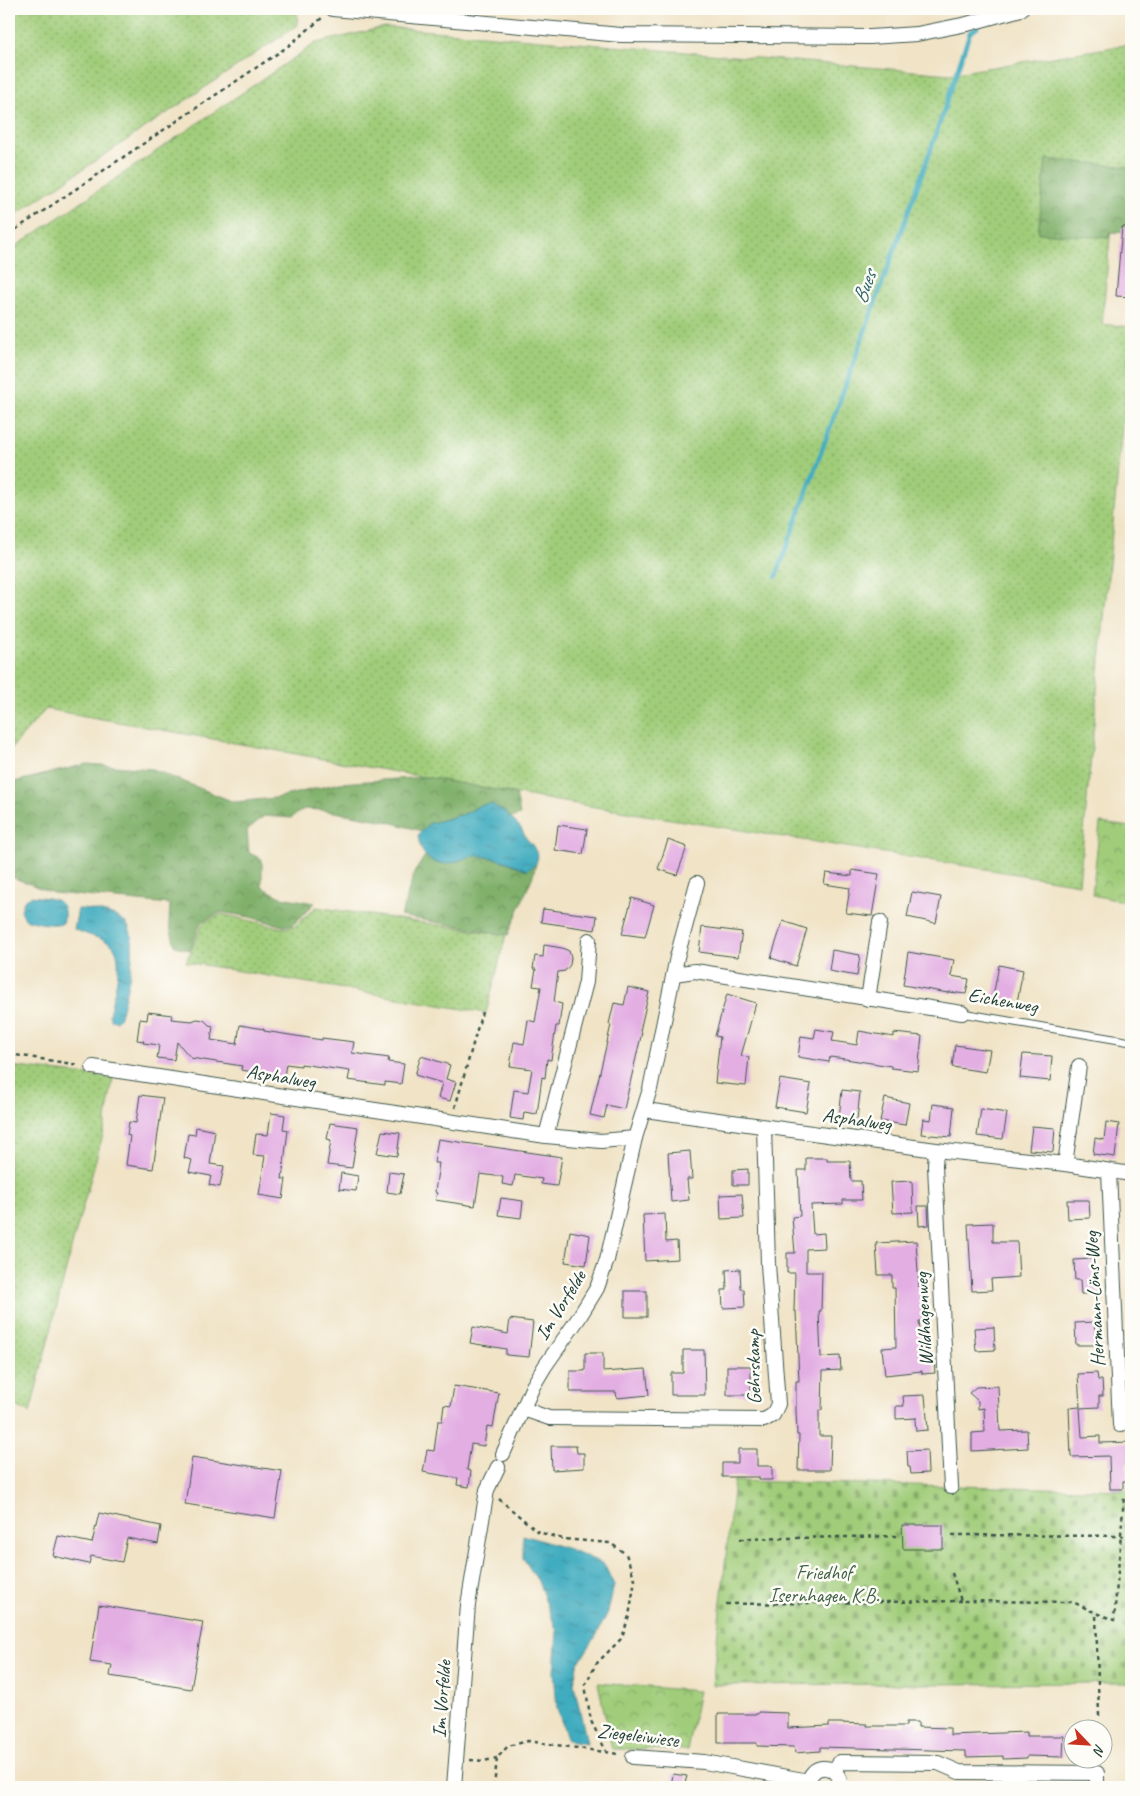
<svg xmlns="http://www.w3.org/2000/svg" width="1140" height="1796" viewBox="0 0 1140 1796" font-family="Caveat,sans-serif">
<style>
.grass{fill:url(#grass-dots);stroke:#608557}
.forest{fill:url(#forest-crowns);stroke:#50764f}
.cemetery{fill:url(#cemetery-stones);stroke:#608557}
.park{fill:url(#park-crowns);stroke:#608557}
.water{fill:url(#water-ripples);stroke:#30747a}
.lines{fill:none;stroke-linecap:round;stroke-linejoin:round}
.stream{stroke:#40acbf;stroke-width:4.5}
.building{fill:#e3afe3}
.service-casing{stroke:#3e564a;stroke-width:9}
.minor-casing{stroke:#3e564a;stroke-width:16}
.path{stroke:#3e564a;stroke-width:2.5;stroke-dasharray:4 4;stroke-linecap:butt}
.service{stroke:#fff;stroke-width:7}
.minor{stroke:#fff;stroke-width:14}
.labels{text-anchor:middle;stroke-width:5;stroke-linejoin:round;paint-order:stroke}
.street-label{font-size:20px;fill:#1f3d34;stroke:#fdfcf7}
.park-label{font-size:20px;fill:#406146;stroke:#fdfcf7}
.water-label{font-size:21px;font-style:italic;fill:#2b6465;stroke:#fdfcf7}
</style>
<defs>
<pattern id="grass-dots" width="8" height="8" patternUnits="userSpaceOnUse" patternTransform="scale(1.25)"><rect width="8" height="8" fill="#a1cd7a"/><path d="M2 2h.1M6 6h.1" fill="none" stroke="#83a865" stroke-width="1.8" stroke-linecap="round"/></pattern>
<pattern id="forest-crowns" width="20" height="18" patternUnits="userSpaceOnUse" patternTransform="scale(1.25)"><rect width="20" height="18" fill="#80b06a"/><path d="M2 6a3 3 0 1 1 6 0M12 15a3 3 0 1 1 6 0" fill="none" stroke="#689058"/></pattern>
<pattern id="cemetery-stones" width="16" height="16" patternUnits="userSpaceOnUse" patternTransform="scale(1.25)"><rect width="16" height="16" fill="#a1cd7a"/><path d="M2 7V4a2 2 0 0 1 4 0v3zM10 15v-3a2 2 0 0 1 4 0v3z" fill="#83a865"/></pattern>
<pattern id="park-crowns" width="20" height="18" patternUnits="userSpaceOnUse" patternTransform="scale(1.25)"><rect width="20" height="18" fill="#a1cd7a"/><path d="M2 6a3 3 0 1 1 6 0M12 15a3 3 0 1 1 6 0" fill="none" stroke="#83a865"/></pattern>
<pattern id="water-ripples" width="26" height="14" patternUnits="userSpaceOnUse" patternTransform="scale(1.25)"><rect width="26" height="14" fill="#40acbf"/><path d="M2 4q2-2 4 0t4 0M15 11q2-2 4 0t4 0" fill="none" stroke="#358d9c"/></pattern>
</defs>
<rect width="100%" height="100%" fill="#fdfcf7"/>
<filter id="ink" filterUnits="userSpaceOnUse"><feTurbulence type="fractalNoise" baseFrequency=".02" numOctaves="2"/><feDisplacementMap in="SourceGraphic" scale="10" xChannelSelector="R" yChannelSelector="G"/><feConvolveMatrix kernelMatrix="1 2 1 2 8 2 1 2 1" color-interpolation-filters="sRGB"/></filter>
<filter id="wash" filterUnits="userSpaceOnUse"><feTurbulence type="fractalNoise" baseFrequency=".0096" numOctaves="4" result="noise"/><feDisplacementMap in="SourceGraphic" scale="20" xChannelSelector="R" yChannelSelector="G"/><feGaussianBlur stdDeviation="1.12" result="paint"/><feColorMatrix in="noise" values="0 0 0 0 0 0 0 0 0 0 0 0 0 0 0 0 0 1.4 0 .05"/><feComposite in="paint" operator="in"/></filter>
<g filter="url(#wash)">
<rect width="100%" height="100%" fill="#f0e3c6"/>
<g class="grass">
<polygon points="9,9 297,9 298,25 9,219"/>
<polygon points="385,27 950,74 1131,44 1131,228 1111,227 1102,324 1131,327 1131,331 1079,884 551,800 46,709 9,751 9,251 316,43"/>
<polygon points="316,907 506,935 486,1013 186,962 203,923 221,914 282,928 294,927"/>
<polygon points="9,1066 113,1078 104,1131 73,1242 30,1413 9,1402"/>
</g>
<g class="forest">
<polygon points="1046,159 1131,167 1131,233 1110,232 1108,238 1038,233"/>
<polygon points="87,764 152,769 234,802 275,798 340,783 426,777 516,794 520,815 511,818 505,812 480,805 467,813 428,824 422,831 386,821 323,810 304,809 291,818 264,816 247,830 249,853 262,859 262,887 281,897 315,903 293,925 283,926 250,917 221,912 201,922 190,950 175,946 169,922 170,904 53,893 9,876 9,788 14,782"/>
<path d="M425,856C448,872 451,858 473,856C491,855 510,863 526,870L536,864L532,878L508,935L401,916L414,873Z"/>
</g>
<polygon class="cemetery" points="734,1481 1131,1490 1131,1683 712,1685"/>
<g class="park">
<polygon points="1100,823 1131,827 1131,903 1092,895"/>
<polygon points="598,1683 699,1691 687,1750 612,1749"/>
</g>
<g class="water">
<path d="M491,804L505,812L521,828L526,838L533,846L538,856L536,864L527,870C510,862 492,856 474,856C466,857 459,861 451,863C430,867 420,854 418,835L428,824L467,813L480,805Z"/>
<path d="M31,896C51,899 69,896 63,923C50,926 38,923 25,919L21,910L24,900Z"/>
<path d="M78,909C92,909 121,914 128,926C140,948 125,994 120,1017L116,1021L111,1020L109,1015C112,997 127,957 111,944C105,939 83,934 74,929Z"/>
<polygon points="523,1535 572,1550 604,1564 614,1585 608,1612 595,1638 577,1665 574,1684 587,1743 568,1740 557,1709 554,1671 557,1631 538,1581 523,1558"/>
</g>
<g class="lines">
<polyline class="stream" points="776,577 932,146 970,32 977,28 978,9"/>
</g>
<g id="blocks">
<g class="building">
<polygon points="1122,227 1131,227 1131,297 1116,296"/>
<polygon points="558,825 587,829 583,854 555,850"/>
<polygon points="668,840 687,847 677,875 658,869"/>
<polygon points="852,870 879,874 872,916 846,913 850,888 824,884 826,873 852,876"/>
<polygon points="912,892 941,897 936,923 907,917"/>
<polygon points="632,898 654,905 645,937 622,934"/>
<polygon points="543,909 597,916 595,930 541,922"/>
<polygon points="783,921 807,929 796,966 771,958"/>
<polygon points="702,927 742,932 738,957 699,952"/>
<polygon points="544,945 562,948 569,951 571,957 570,965 565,971 558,972 554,1002 562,1004 559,1026 556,1026 551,1060 547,1059 545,1078 542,1077 537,1114 524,1112 523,1120 510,1118 514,1090 528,1092 532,1069 510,1066 514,1042 524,1044 528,1020 535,1022 541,987 533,986 536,969 533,969 535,956 543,957"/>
<polygon points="832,950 860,955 857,976 829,971"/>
<polygon points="908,952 954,960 951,976 969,979 966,994 949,992 948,993 903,985"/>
<polygon points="999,965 1023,970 1016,1008 992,1002"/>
<polygon points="628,987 649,992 640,1031 642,1032 624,1109 607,1105 604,1118 590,1115 611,1025 609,1024 614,1003 624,1005"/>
<polygon points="727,994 756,1003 741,1056 749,1057 746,1086 715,1083 720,1037 715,1036"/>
<polygon points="148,1012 172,1015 171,1019 192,1021 197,1019 204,1020 209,1025 213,1026 211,1040 237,1044 240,1025 264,1029 264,1031 322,1040 322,1038 354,1042 352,1053 389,1058 388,1062 404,1064 401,1084 385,1082 385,1085 348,1080 350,1071 301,1064 301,1066 286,1064 284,1077 241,1070 242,1066 191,1058 177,1042 174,1060 157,1058 159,1045 143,1043 144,1041 137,1040 140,1019 147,1020"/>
<polygon points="816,1029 834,1032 832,1041 857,1045 859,1031 894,1037 894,1033 922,1036 918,1071 891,1068 891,1066 845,1059 830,1057 829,1062 798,1057 801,1036 814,1038"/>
<polygon points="955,1045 990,1050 986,1072 952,1067"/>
<polygon points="1023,1054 1052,1056 1050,1081 1020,1078"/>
<polygon points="421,1056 450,1065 446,1079 456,1082 450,1101 438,1098 442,1083 415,1075"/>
<polygon points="780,1079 811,1084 806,1112 775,1107"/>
<polygon points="842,1090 860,1092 857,1120 839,1118"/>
<polygon points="140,1095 163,1098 153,1169 126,1165 130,1136 127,1135 129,1122 136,1123"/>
<polygon points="885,1098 909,1103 905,1125 880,1121"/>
<polygon points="933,1104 954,1107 951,1137 921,1134 923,1119 931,1120"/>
<polygon points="981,1109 1007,1113 1003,1139 977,1136"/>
<polygon points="271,1113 285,1115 283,1129 288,1130 282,1179 286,1179 283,1199 259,1195 265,1156 253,1155 256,1134 268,1135"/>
<polygon points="1106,1122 1119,1124 1115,1157 1093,1154 1095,1138 1104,1140"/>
<polygon points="330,1123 358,1127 352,1168 327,1165 331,1140 327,1139"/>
<polygon points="1032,1126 1055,1128 1053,1152 1029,1150"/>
<polygon points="196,1127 215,1131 210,1164 224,1166 220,1187 209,1185 211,1176 189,1172 192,1160 184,1158 188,1134 195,1135"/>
<polygon points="382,1131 400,1133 397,1156 377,1153"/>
<polygon points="438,1139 562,1157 557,1186 541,1184 542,1179 515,1175 513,1186 502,1184 503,1177 480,1174 475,1206 435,1200 437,1193 435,1192 439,1163 434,1163"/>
<polygon points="690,1151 692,1179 687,1179 689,1200 671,1202 668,1153"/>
<polygon points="806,1158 827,1158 827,1161 850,1161 851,1181 861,1181 862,1200 843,1200 843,1204 811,1205 813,1234 824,1233 825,1248 806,1249 806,1272 822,1272 821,1311 819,1311 821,1357 840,1356 841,1370 823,1371 822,1410 819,1410 819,1436 831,1436 830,1470 798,1470 799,1435 797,1435 796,1410 796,1381 799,1381 796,1311 794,1311 795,1273 787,1273 787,1253 795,1253 792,1217 800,1216 798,1170 806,1170"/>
<polygon points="748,1169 748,1185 733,1185 733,1170"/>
<polygon points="389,1172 404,1174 400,1194 387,1192"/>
<polygon points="341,1173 358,1176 356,1191 339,1189"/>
<polygon points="912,1181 913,1212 893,1213 891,1182"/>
<polygon points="742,1194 744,1218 721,1219 720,1195"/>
<polygon points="501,1198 523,1201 521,1218 498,1215"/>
<polygon points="1067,1200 1089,1200 1090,1218 1068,1219"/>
<polygon points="918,1206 928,1206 929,1225 919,1226"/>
<polygon points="665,1214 666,1242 677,1241 678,1259 645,1261 643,1215"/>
<polygon points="993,1223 993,1242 1017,1242 1019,1277 991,1279 992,1290 972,1291 968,1224"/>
<polygon points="570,1231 590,1235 586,1265 565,1262"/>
<polygon points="916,1241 919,1287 921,1287 923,1321 919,1321 923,1362 934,1360 935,1373 922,1374 922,1371 885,1375 882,1348 896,1347 895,1288 892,1288 892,1275 878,1275 876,1243"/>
<polygon points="1092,1259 1095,1279 1098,1279 1099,1294 1081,1294 1080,1280 1075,1280 1074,1260"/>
<polygon points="740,1269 741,1289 744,1289 745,1307 723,1308 722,1290 727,1290 726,1270"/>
<rect x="625" y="1291" width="22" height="26"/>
<polygon points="510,1319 533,1322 529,1357 506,1355 506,1349 470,1343 473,1327 508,1334"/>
<polygon points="1094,1322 1096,1345 1076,1345 1075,1323"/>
<polygon points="994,1327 995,1350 976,1351 974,1328"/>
<polygon points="683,1350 704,1350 705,1395 671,1395 671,1373 683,1373"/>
<polygon points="585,1353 603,1353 603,1372 646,1369 649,1395 617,1398 616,1392 570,1392 570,1371 585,1371"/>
<rect x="727" y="1366" width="24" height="29"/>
<polygon points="1097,1373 1098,1380 1102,1380 1103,1396 1099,1396 1099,1407 1080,1408 1082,1437 1100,1436 1100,1443 1131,1442 1131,1463 1126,1463 1127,1481 1123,1481 1123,1489 1110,1489 1109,1456 1071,1457 1069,1408 1080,1407 1078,1374"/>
<polygon points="454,1386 499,1393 493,1427 487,1426 484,1446 471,1444 467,1470 471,1471 469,1487 457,1485 458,1478 423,1472 427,1450 434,1451 438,1421 442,1421 444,1405 451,1406"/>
<polygon points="998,1386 1000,1431 1027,1430 1028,1448 972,1451 972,1433 985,1432 984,1408 978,1409 978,1401 969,1393 976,1387"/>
<polygon points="925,1395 928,1430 916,1431 915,1419 917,1418 896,1419 896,1406 904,1406 903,1396"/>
<polygon points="551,1446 576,1446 577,1453 584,1453 584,1468 552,1470"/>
<polygon points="738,1449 757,1449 757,1466 772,1466 772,1480 759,1480 759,1477 722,1477 722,1463 738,1463"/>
<polygon points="927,1450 928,1473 911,1474 910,1467 908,1467 907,1451"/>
<polygon points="192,1457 282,1471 275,1518 185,1504"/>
<polygon points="99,1513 161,1526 158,1544 127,1538 122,1562 91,1556 89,1564 53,1556 58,1536 92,1543"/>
<polygon points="902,1525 943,1525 943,1549 903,1549"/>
<polygon points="99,1605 203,1622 191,1689 110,1676 112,1665 90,1662"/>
<polygon points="758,1712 788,1713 788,1728 829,1726 829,1723 839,1723 867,1724 867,1726 906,1726 906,1722 918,1722 918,1727 950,1728 950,1735 1027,1732 1027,1736 1064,1736 1063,1757 1027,1756 1027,1758 1003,1759 1003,1756 966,1757 966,1751 820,1747 820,1751 795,1753 794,1747 757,1746 757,1743 718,1743 718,1714 758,1714"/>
<polygon points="673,1774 687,1776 684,1787 671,1787"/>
</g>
</g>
</g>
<g filter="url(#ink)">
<use href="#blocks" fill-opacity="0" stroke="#3e564a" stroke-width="1"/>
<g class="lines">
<g class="service-casing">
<polyline id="service" points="962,1013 1131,1042"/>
</g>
<g class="minor-casing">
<g id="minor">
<polyline points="333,9 621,35 870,37 917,34 967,24 1021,9"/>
<polyline points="674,974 695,971 962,1013"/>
<polyline points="868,999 880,922"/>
<polyline points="93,1067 546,1136 601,1141 635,1138"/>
<polyline points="645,1110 936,1150 1065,1164 1131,1174"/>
<polyline points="546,1136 586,982 589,940"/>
<polyline points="936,1150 935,1166 951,1487"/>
<polyline points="1065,1164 1079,1066"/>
<polyline points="1109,1171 1120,1425"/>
<polyline points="523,1409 549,1418 764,1420 773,1415 778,1404 768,1264 764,1127"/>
<polyline points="503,1454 533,1386 545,1366 578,1319 597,1288 607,1260 635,1138 650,1089 677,957 697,883"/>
<polyline points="633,1757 704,1762 809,1781"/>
<polyline points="834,1770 840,1762 938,1763 959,1772 1097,1773 1097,1787"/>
<polyline points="454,1787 468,1605 487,1490 498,1467"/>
<path d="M809,1787C806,1761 843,1762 840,1787"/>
</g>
</g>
<g class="path">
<polyline points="9,234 287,47 322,18"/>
<polyline points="9,1054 79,1065"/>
<polyline points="455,1108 482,1012"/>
<polyline points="499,1499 538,1532 563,1539 610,1543 626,1554 635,1580 629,1616 622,1638 596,1664 585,1685 591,1721 606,1751"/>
<polyline points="952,1535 1131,1536"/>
<polyline points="740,1539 897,1536"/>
<polyline points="952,1573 961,1601 1073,1602 1096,1613"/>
<polyline points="726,1604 961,1601"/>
<polyline points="1099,1716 1096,1613 1114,1620 1124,1497"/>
<polyline points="470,1760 484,1761 497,1758"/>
<polyline points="494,1787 497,1758 508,1746 528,1741 619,1754"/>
</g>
<use href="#service" class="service"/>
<use href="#minor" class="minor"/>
</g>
</g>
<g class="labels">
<g class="street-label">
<text transform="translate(1003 1000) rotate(10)" y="7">Eichenweg</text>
<text transform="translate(281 1076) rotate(9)" y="7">Asphalweg</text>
<text transform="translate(857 1119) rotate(8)" y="7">Asphalweg</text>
<text transform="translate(1094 1299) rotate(-93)" y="7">Hermann-Löns-Weg</text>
<text transform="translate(560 1305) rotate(-58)" y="7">Im Vorfelde</text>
<text transform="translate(923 1319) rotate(-93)" y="7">Wildhagenweg</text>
<text transform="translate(753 1367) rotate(-91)" y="7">Gehrskamp</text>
<text transform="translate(441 1699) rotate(-86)" y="7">Im Vorfelde</text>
<text transform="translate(638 1735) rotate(7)" y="7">Ziegeleiwiese</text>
</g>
<g class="park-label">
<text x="824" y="1579">Friedhof<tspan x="824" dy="23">Isernhagen K.B.</tspan></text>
</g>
<g class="water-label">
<text transform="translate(864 287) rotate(-70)" y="7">Bues</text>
</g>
</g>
<rect width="1140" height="1796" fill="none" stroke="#fdfcf7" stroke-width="30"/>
<g transform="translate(1088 1744) rotate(115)"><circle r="24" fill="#fdfcf7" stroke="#a4b0a9"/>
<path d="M0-4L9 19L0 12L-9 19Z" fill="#c8321e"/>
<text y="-8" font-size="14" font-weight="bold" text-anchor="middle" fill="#1f3d34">N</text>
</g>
</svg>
